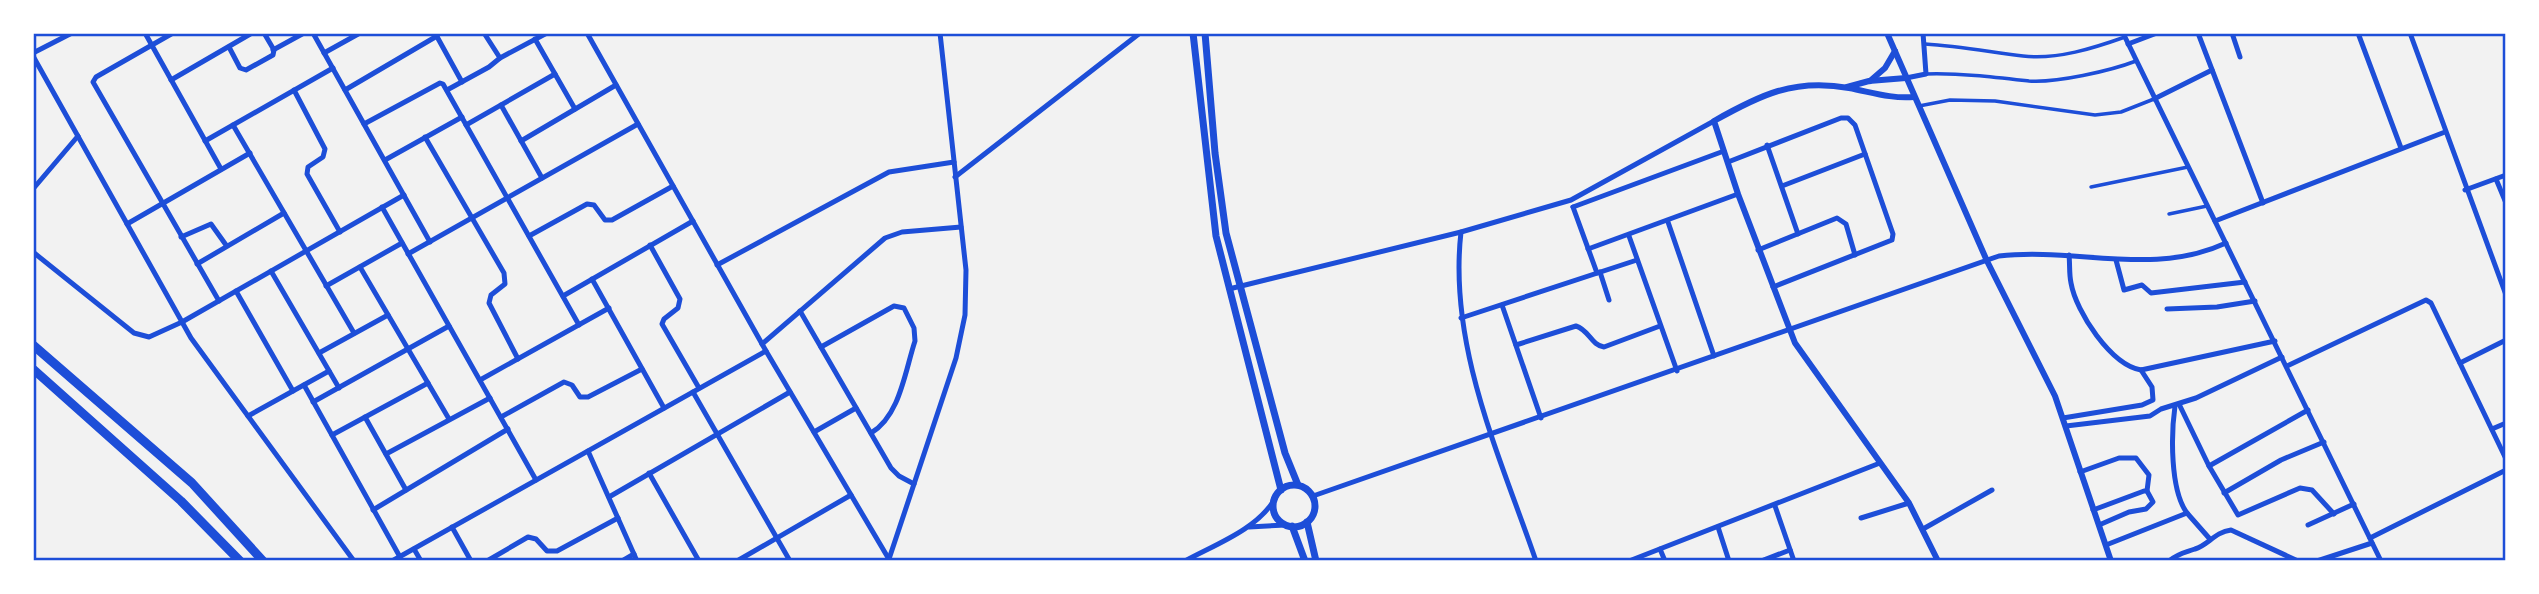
<svg xmlns="http://www.w3.org/2000/svg" width="2539" height="594" viewBox="0 0 2539 594" font-family="'Nunito Sans',sans-serif">
<style>
.lines{fill:none;stroke-linecap:round;stroke-linejoin:round}
.pedestrian{stroke:#1d4ed8;stroke-width:3.5}
.minor{stroke:#1d4ed8;stroke-width:5}
.tertiary{stroke:#1d4ed8;stroke-width:6}
.secondary{stroke:#1d4ed8;stroke-width:7}
.trunk{stroke:#1d4ed8;stroke-width:9}
.neatline{fill:none;stroke:#1d4ed8;stroke-width:2.5}
</style>
<rect width="100%" height="100%" fill="#f2f2f2"/>
<g class="lines">
<g class="pedestrian">
<path d="M1925,44C1959,46 1990,52 2023,56C2057,60 2094,48 2125,37"/>
<path d="M1926,74C1961,73 1994,77 2029,81C2056,83 2110,71 2136,61"/>
<polyline points="1919,106 1950,100 1995,101 2095,115 2121,112 2154,99"/>
<polyline points="2091,187 2188,167"/>
<polyline points="2169,214 2207,206"/>
</g>
<g class="minor">
<polyline points="145,33 221,169"/>
<polyline points="173,33 96,77 93,82 219,301"/>
<polyline points="313,33 430,242"/>
<polyline points="435,33 462,82"/>
<polyline points="484,33 500,58 547,33"/>
<polyline points="587,33 766,351 890,561"/>
<polyline points="2123,33 2381,561"/>
<polyline points="2198,33 2263,203"/>
<polyline points="2232,33 2240,57"/>
<polyline points="2358,33 2401,148"/>
<polyline points="2410,33 2506,295"/>
<polyline points="535,39 575,109"/>
<polyline points="2128,44 2157,33"/>
<polyline points="229,47 240,68 246,70 273,55 274,50 264,33"/>
<polyline points="273,50 304,33"/>
<polyline points="33,53 72,33"/>
<polyline points="324,53 360,33"/>
<polyline points="33,56 191,338 354,561"/>
<polyline points="1906,78 1926,74 1923,33"/>
<polyline points="171,80 252,33"/>
<polyline points="294,90 325,149 323,157 308,167 307,174 340,232"/>
<polyline points="345,90 437,36"/>
<polyline points="447,90 489,67 500,58"/>
<polyline points="2154,99 2212,70"/>
<polyline points="501,105 542,178"/>
<polyline points="364,124 440,83 443,84 579,325"/>
<polyline points="233,125 354,333"/>
<polyline points="466,125 555,74"/>
<polyline points="425,137 504,273 505,284 491,295 489,303 518,359"/>
<polyline points="205,141 333,68"/>
<polyline points="521,141 616,85"/>
<polyline points="1767,145 1798,234"/>
<polyline points="385,160 462,117"/>
<polyline points="1728,162 1841,118 1848,118 1855,125 1893,234 1892,240 1773,287"/>
<polyline points="955,177 1140,33"/>
<polyline points="2496,179 2506,203"/>
<polyline points="1782,186 1865,154"/>
<polyline points="33,189 78,136"/>
<polyline points="2465,190 2506,175"/>
<polyline points="382,207 536,480"/>
<polyline points="1573,207 1724,151"/>
<polyline points="1573,207 1597,273"/>
<polyline points="2215,221 2445,132"/>
<polyline points="1668,222 1714,356"/>
<polyline points="127,224 250,153"/>
<path d="M1461,232C1448,346 1500,456 1536,561"/>
<polyline points="529,236 587,204 594,205 605,220 612,220 673,186"/>
<polyline points="1629,236 1677,371"/>
<polyline points="181,237 211,224 226,245"/>
<polyline points="650,245 680,299 678,308 664,319 662,324 699,388"/>
<polyline points="1588,249 1738,194"/>
<polyline points="1758,250 1837,218 1846,224 1855,255"/>
<polyline points="33,252 134,333 149,337 182,322 404,195"/>
<polyline points="408,254 638,124"/>
<path d="M2069,255C2070,264 2069,274 2071,283C2076,312 2111,365 2141,370L2275,341"/>
<polyline points="2116,260 2124,290 2142,285 2151,293 2245,282"/>
<polyline points="197,264 284,213"/>
<polyline points="717,265 889,172 954,162"/>
<polyline points="360,267 449,419"/>
<polyline points="271,271 339,388"/>
<polyline points="1600,272 1609,300"/>
<polyline points="592,279 664,408"/>
<polyline points="326,286 402,243"/>
<polyline points="1229,289 1461,232 1571,200 1714,121"/>
<polyline points="236,291 293,391"/>
<polyline points="563,296 693,221"/>
<polyline points="1502,305 1541,418"/>
<polyline points="2167,309 2217,307 2255,301"/>
<polyline points="800,311 891,468 899,476 914,484"/>
<polyline points="1461,318 1637,260"/>
<polyline points="762,344 885,238 902,232 961,227"/>
<path d="M1516,345L1576,326C1589,330 1591,345 1604,347L1660,326"/>
<path d="M821,347L894,306L904,308L914,328L915,341C905,371 900,416 871,433"/>
<polyline points="319,353 388,315"/>
<polyline points="2460,363 2506,340"/>
<polyline points="2287,366 2426,300 2431,303 2506,459"/>
<polyline points="480,380 609,308"/>
<polyline points="304,385 400,557"/>
<polyline points="693,392 790,561"/>
<polyline points="313,402 449,326"/>
<polyline points="2179,404 2209,466 2308,410"/>
<path d="M2175,406C2171,434 2170,490 2187,513"/>
<polyline points="248,416 329,371"/>
<polyline points="365,417 406,490"/>
<polyline points="501,417 564,382 572,385 580,397 588,397 642,369"/>
<polyline points="2063,418 2142,405 2153,400 2152,387 2141,370"/>
<polyline points="2066,426 2150,416 2161,409 2196,398 2282,357"/>
<polyline points="2492,429 2506,423"/>
<polyline points="814,432 856,408"/>
<polyline points="332,435 428,383"/>
<polyline points="588,451 637,561"/>
<polyline points="386,454 490,398"/>
<polyline points="2209,466 2238,515 2300,488 2312,490 2334,514"/>
<polyline points="2080,472 2119,458 2136,458 2149,475 2147,491"/>
<polyline points="649,473 699,561"/>
<polyline points="2224,493 2281,460 2324,442"/>
<path d="M1313,496L1999,256C2076,247 2153,277 2226,243"/>
<polyline points="609,497 790,392"/>
<polyline points="1775,506 1794,561"/>
<polyline points="373,510 508,429"/>
<polyline points="2093,510 2144,491 2147,491 2153,502 2146,509 2129,512 2099,525"/>
<polyline points="1861,518 1909,503"/>
<polyline points="2308,525 2354,504"/>
<polyline points="452,527 471,561"/>
<polyline points="1249,527 1286,525"/>
<polyline points="1718,527 1729,561"/>
<polyline points="1923,529 1992,490"/>
<polyline points="2370,538 2506,470"/>
<polyline points="2106,545 2187,513 2209,538"/>
<polyline points="414,549 421,561"/>
<polyline points="1660,549 1665,561"/>
<polyline points="889,559 956,358 965,315 966,270 940,33"/>
<polyline points="392,561 766,351"/>
<polyline points="487,561 528,537 536,539 547,551 557,551 618,518"/>
<polyline points="622,561 634,554"/>
<polyline points="737,561 851,495"/>
<path d="M1185,561C1216,544 1256,530 1275,499"/>
<polyline points="1629,561 1880,463"/>
<polyline points="1761,561 1790,550"/>
<path d="M2169,561C2179,553 2184,553 2195,549C2208,545 2215,532 2231,530L2298,561"/>
<polyline points="2317,561 2372,543"/>
</g>
<g class="tertiary">
<polyline points="1887,33 1987,261 2055,396 2111,561"/>
<polyline points="1870,81 1885,68 1895,51"/>
<polyline points="1847,87 1869,81 1906,78"/>
<path d="M1914,97C1891,99 1871,92 1849,88C1794,78 1760,95 1714,121L1738,194L1795,343L1909,503L1938,561"/>
</g>
<g class="secondary">
<polyline points="1193,33 1216,236 1281,490"/>
<polyline points="1205,33 1215,153 1226,233 1285,453 1298,485"/>
<circle cx="1294" cy="506" r="21"/>
<polyline points="1307,522 1316,561"/>
<polyline points="1292,526 1305,561"/>
</g>
<g class="trunk">
<polyline points="33,345 192,483 263,561"/>
<polyline points="33,369 181,501 240,561"/>
</g>
</g>
<rect width="2539" height="594" fill="none" stroke="#ffffff" stroke-width="70"/>
<rect x="35" y="35" width="2469" height="524" class="neatline"/>
</svg>
